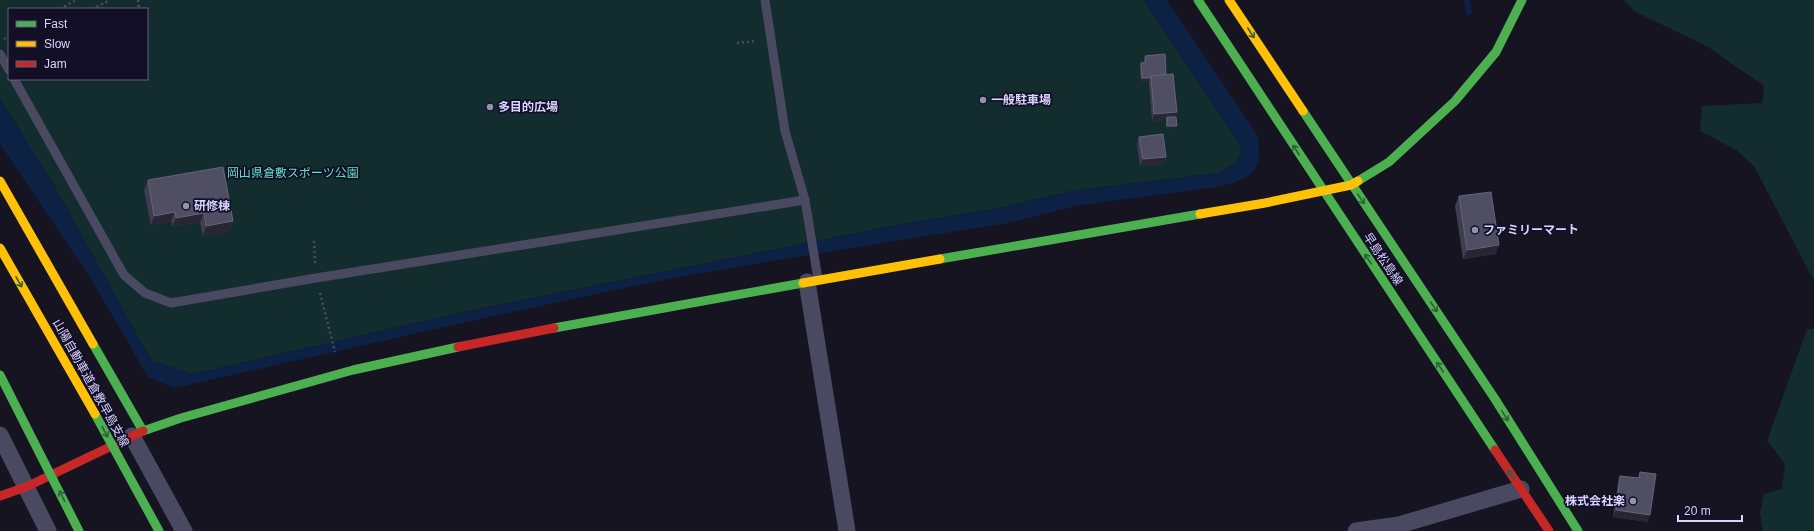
<svg xmlns="http://www.w3.org/2000/svg" width="1814" height="531" viewBox="0 0 1814 531" font-family="Arial,'Noto Sans JP',sans-serif">
<style>
.green{fill:#132c2d;fill-rule:evenodd}
.water{fill:#0d2144}
.lines{fill:none;stroke-linecap:round;stroke-linejoin:round}
.stream{stroke:#0d2144;stroke-width:6}
.path{stroke:#44505f;stroke-width:2.5;stroke-dasharray:2 3;stroke-linecap:butt}
.lane{stroke:#4a4962;stroke-width:9}
.street{stroke:#4a4962;stroke-width:17}
.fast{stroke:#4caf50;stroke-width:9}
.slow{stroke:#ffc107;stroke-width:9}
.jam{stroke:#c62828;stroke-width:9}
.fast-bridge{stroke:#4caf50;stroke-width:9}
.slow-bridge{stroke:#ffc107;stroke-width:9}
.wall{fill:#403d50}
.shaded-wall{fill:#282635}
.building{fill:#504e63;stroke:#66637b}
.oneway{stroke:#305f3b}
.poi-dot{fill:#9591b1;stroke:#130f26;stroke-width:1.5}
.labels{text-anchor:middle;stroke-width:3.5;stroke-linejoin:round;paint-order:stroke}
.poi-label{font-size:12px;font-weight:bold;fill:#d9d4ff;stroke:#130f26;text-anchor:start}
.park-label{font-size:12px;fill:#5fe0c0;stroke:#130f26}
.street-label{font-size:12px;fill:#d9d4ff;stroke:#130f26}
</style>
<rect width="100%" height="100%" fill="#161421"/>
<g class="green">
<path d="M0,0H1144L1241,146C1242,164 1231,165 1218,173L1071,191L1005,207L896,225L473,310L193,374L151,360L52,182L0,99ZM9,9H147V79H9Z"/>
<polygon points="1624,0 1814,0 1814,281 1754,166 1736,150 1700,131 1702,106 1762,103 1764,86 1708,47 1634,11"/>
<polygon points="1807,329 1814,329 1814,531 1763,531 1760,513 1764,494 1782,489 1785,464 1767,441"/>
</g>
<path class="water" d="M1144,0H1167L1258,136L1259,159L1255,170L1249,176L1233,183L1217,187L1075,206L1008,223L771,261L653,282L489,317L174,388L148,377L91,279L0,144V99L52,182L151,360L193,374L473,310L896,225L1005,207L1071,191L1218,173C1232,165 1242,164 1241,146Z"/>
<g class="lines">
<polyline class="stream" points="1467,0 1469,12"/>
<g class="path">
<polyline points="138,0 139,9"/>
<polyline points="60,9 76,0"/>
<polyline points="92,9 110,0"/>
<polyline points="4,39 9,36"/>
<polyline points="737,43 757,41"/>
<polyline points="314,241 315,263"/>
<polyline points="320,293 335,352"/>
</g>
<g class="lane">
<polyline points="765,0 785,131 805,200 818,279"/>
<polyline points="0,54 9,70"/>
<polyline points="14,79 124,275 145,293 171,303 316,278 805,200"/>
</g>
<g class="street">
<polyline points="807,282 847,531"/>
<polyline points="0,435 48,531"/>
<polyline points="132,436 184,531"/>
<polyline points="1356,531 1399,525 1521,489"/>
</g>
<g class="fast">
<polyline points="1198,0 1495,450"/>
<polyline points="1303,111 1495,399 1578,531"/>
<polyline points="1358,181 1389,162 1455,101 1496,52 1522,0"/>
<polyline points="940,259 1200,214"/>
<polyline points="554,328 803,283"/>
<polyline points="93,344 143,431 181,418 353,370 458,347"/>
</g>
<g class="slow">
<polyline points="1229,0 1303,111"/>
<polyline points="0,181 93,344"/>
<polyline points="1200,214 1265,203 1351,185 1358,181"/>
<polyline points="803,283 940,259"/>
</g>
<g class="jam">
<polyline points="458,347 554,328"/>
<polyline points="1495,450 1549,531"/>
<polyline points="0,496 26,487 143,431"/>
</g>
<g class="fast-bridge">
<polyline points="0,375 79,531"/>
<polyline points="95,414 159,531"/>
</g>
<polyline class="slow-bridge" points="0,248 95,414"/>
</g>
<g class="wall">
<polygon points="1145,56 1166,75 1177,112 1175,117 1175,129 1166,129 1166,119 1152,121 1149,83 1149,81 1141,82 1140,66 1141,63 1144,62 1144,59"/>
<polygon points="1139,137 1166,157 1163,164 1140,166 1137,144"/>
<polygon points="148,180 233,221 229,231 203,236 200,222 172,227 171,221 151,225 144,190"/>
<polygon points="1459,196 1496,254 1463,259 1455,206"/>
<polygon points="1640,472 1648,522 1613,517 1618,483 1620,476 1638,478"/>
</g>
<g class="shaded-wall">
<polygon points="1142,78 1150,78 1149,81 1141,82"/>
<polygon points="1177,112 1175,118 1167,117 1166,119 1152,121 1154,114"/>
<polygon points="1167,126 1177,126 1175,129 1166,129"/>
<polygon points="1166,157 1163,164 1140,166 1143,159"/>
<polygon points="175,212 171,221 151,225 154,216"/>
<polygon points="204,213 200,222 172,227 176,218"/>
<polygon points="233,221 229,231 203,236 206,226"/>
<polygon points="1499,245 1496,254 1463,259 1467,250"/>
<polygon points="1616,510 1650,515 1648,522 1613,517"/>
</g>
<g class="building">
<polygon points="1165,54 1166,75 1151,76 1150,78 1142,78 1141,63 1146,62 1145,56"/>
<polygon points="1173,74 1177,112 1154,114 1151,76"/>
<polygon points="1167,117 1176,117 1177,126 1167,126"/>
<polygon points="1163,134 1166,157 1143,159 1139,137"/>
<polygon points="223,167 233,221 206,226 204,213 176,218 175,212 154,216 148,180"/>
<polygon points="1491,192 1499,245 1467,250 1459,196"/>
<polygon points="1640,472 1656,474 1650,515 1616,510 1620,476 1639,478"/>
</g>
<defs><path id="oneway-shaft" d="M-6 0H5M1.5-3L5.5 0L1.5 3" fill="none" stroke-width="1.6" stroke-linecap="round" stroke-linejoin="round"/></defs>
<g class="oneway">
<use href="#oneway-shaft" transform="translate(1251 33) rotate(57)"/>
<use href="#oneway-shaft" transform="translate(1296 150) rotate(-123)"/>
<use href="#oneway-shaft" transform="translate(1361 199) rotate(56)"/>
<use href="#oneway-shaft" transform="translate(1368 259) rotate(-124)"/>
<use href="#oneway-shaft" transform="translate(19 282) rotate(60)"/>
<use href="#oneway-shaft" transform="translate(1434 307) rotate(56)"/>
<use href="#oneway-shaft" transform="translate(1440 367) rotate(-124)"/>
<use href="#oneway-shaft" transform="translate(1505 416) rotate(58)"/>
<use href="#oneway-shaft" transform="translate(105 432) rotate(61)"/>
<use href="#oneway-shaft" transform="translate(1511 475) rotate(-124)"/>
<use href="#oneway-shaft" transform="translate(62 496) rotate(-116)"/>
</g>
<g class="poi-dot">
<circle cx="983" cy="100" r="4"/>
<circle cx="490" cy="107" r="4"/>
<circle cx="186" cy="206" r="4"/>
<circle cx="1475" cy="230" r="4"/>
<circle cx="1633" cy="501" r="4"/>
</g>
<g class="labels">
<g class="poi-label">
<text x="991" y="104">一般駐車場</text>
<text x="498" y="111">多目的広場</text>
<text x="194" y="210">研修棟</text>
<text x="1483" y="234">ファミリーマート</text>
<text x="1625" y="505" text-anchor="end">株式会社楽</text>
</g>
<g class="park-label">
<text x="293" y="177">岡山県倉敷スポーツ公園</text>
</g>
<g class="street-label">
<text transform="translate(1383 259) rotate(56)" y="4">早島松島線</text>
<text transform="translate(91 383) rotate(61)" y="4">山陽自動車道倉敷早島支線</text>
</g>
</g>
<rect x="8" y="8" width="140" height="72" fill="#130f26" stroke="#625e7d"/>
<rect x="16" y="21" width="20" height="6" fill="#4caf50" stroke="#625e7d"/>
<text x="44" y="28" font-size="12" fill="#d9d4ff">Fast</text>
<rect x="16" y="41" width="20" height="6" fill="#ffc107" stroke="#625e7d"/>
<text x="44" y="48" font-size="12" fill="#d9d4ff">Slow</text>
<rect x="16" y="61" width="20" height="6" fill="#c62828" stroke="#625e7d"/>
<text x="44" y="68" font-size="12" fill="#d9d4ff">Jam</text>
<path d="M1678 515v6h64v-6" fill="none" stroke="#d9d4ff" stroke-width="2"/>
<text x="1684" y="515" font-size="12" fill="#d9d4ff" stroke="#130f26" stroke-width="3" paint-order="stroke">20 m</text>
</svg>
